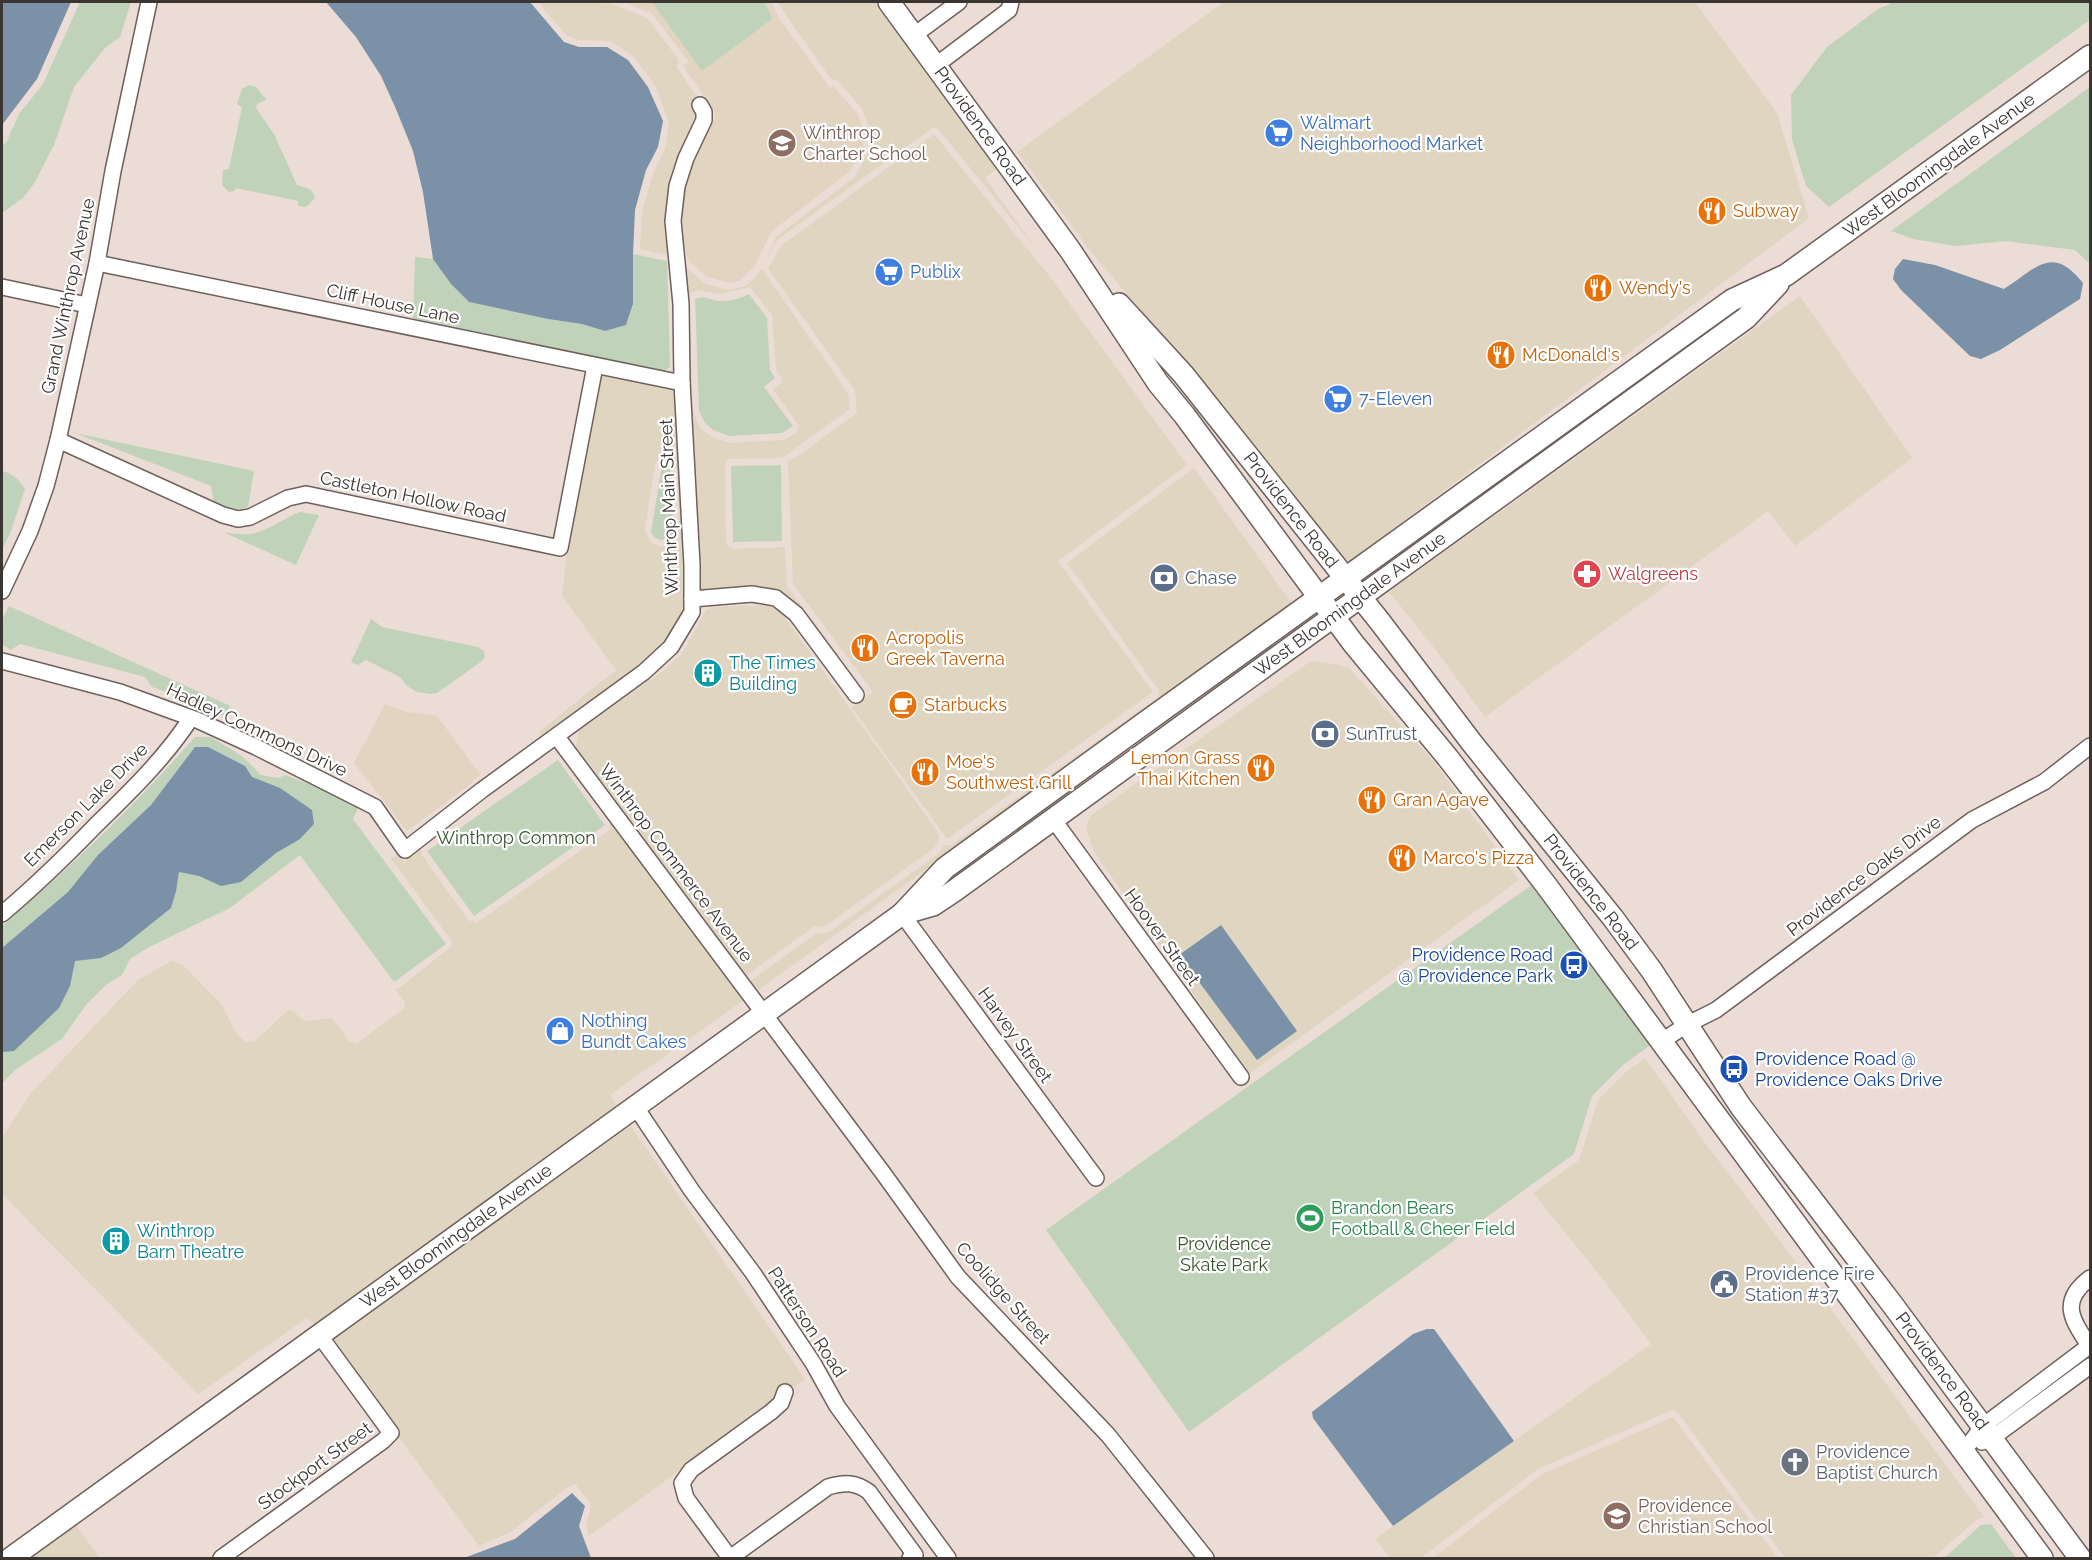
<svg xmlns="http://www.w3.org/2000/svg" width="2092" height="1560" viewBox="0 0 2092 1560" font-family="Raleway,sans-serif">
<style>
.commercial{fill:#e0d5c0;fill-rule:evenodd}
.education{fill:#e1d4c0}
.green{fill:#c0d3ba}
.water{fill:#7a91a8}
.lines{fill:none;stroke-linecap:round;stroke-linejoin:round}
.street-casing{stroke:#6e605b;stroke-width:18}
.secondary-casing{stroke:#6e605b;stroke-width:24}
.street{stroke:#fff;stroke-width:15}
.secondary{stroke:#fff;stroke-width:21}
.labels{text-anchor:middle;stroke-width:4.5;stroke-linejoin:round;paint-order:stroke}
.shop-label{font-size:18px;fill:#366cbe;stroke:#fff;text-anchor:start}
.street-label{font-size:18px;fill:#3c3633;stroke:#fff}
.education-label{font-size:18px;fill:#785e54;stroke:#fff;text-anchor:start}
.food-label{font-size:18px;fill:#c56008;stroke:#fff;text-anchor:start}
.health-label{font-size:18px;fill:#be3a42;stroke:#fff;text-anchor:start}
.service-label{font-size:18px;fill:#4e5e75;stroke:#fff;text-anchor:start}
.culture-label{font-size:18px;fill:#0d838f;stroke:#fff;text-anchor:start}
.park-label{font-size:18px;fill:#35542c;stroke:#fff}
.transit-label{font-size:18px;fill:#164399;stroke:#fff;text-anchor:end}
.leisure-label{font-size:18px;fill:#27864d;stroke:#fff;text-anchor:start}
.worship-label{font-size:18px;fill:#5b616d;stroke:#fff;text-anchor:start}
</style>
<rect width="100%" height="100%" fill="#ecdcd6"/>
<g class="commercial">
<polygon points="538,2 595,2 611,4 636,13 648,19 679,60 677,68 697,97 690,102 697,116 679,154 669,184 665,220 668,255 640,249 642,212 653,174 665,149 669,123 655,85 633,56 610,41 579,40 567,36"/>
<polygon points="778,2 874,2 1000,166 985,178 1037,250 939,130 934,127 778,239 767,257 776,237 856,176 869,149 870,129 862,109 838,81 831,79 785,14"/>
<polygon points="1224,2 1695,2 1777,113 1809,218 1346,564 1177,352 1091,252 1017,152"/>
<polygon points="934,134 1051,278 1187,465 1058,561 1153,692 947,839 852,708 873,692 793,584 788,461 799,455 857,413 855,391 768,268 782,245"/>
<polygon points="685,266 705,284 730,290 745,286 754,279 762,269 848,393 850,409 782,458 730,459 725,462 726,541 728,546 734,549 785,547 787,586 864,690 862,691 802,610 780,592 751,586 700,590 695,454 690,377 689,308 693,411 701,429 712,437 730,443 784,440 797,432 799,426 773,389 781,383 782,379 776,369 772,315 750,287 720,294 698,290 691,293 688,299"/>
<polygon points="1800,296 1912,458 1795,546 1768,511 1485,717 1435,649 1389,592"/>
<path d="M601,375L675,390L684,564V609L665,642L639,665L542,736L539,732L616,670L562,596L567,551ZM660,459L669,460L677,468L679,534V538L671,545L660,547L650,542L645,530L655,463Z"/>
<polygon points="1194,468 1293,605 757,991 750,981 816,934 829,932 938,854 944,845 951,845 1159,697 1158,689 1067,563"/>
<polygon points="768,605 782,613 939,834 938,842 934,848 825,926 813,927 744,977 575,751 579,730 663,671 683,652 706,610 714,607"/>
<polygon points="1311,661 1324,662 1349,668 1434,762 1519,880 1249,1074 1093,850 1086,827 1091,815"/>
<polygon points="588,791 744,1000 610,1095 618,1108 317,1327 307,1318 198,1394 2,1194 2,1138 30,1094 138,980 171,961 183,965 222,1005 237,1035 246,1042 254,1042 288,1010 291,1010 305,1021 332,1018 349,1041 357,1043 404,1009 405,1003 395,989 399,988 452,946 451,940 391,859 398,854 404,861 421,849 422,855 468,920 476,923 610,830 610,821"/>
<polygon points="1645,1058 1702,1139 1812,1283 1984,1517 1976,1520 1933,1558 1785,1558 1678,1413 1672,1410 1538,1469 1421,1558 1390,1558 1375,1539 1651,1344 1602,1278 1533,1193 1579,1160 1598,1100 1627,1071"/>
<polygon points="628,1122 805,1379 793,1388 781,1382 774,1398 766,1405 686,1463 679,1471 589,1536 586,1527 591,1504 575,1484 568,1487 509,1533 479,1546 397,1435 397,1428 331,1338"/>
<polygon points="74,1523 100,1558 25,1558"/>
</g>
<g class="education">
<polygon points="625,2 771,2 779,18 830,88 833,86 857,113 863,128 863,146 851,170 771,232 755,266 741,280 730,283 707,277 689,261 684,246 682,218 683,197 691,170 702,141 715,118 715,112 683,66 689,62 650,11 646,12"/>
<polygon points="385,704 406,712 437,716 480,774 469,785 407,831 354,763"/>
<polygon points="1673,1417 1778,1558 1433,1558 1542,1474"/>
</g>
<g class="green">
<polygon points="80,2 131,2 120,37 105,48 74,87 54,145 35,182 23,198 2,213 2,144 6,143 19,114 43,84"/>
<polygon points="652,2 765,2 772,19 702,71"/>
<polygon points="1894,2 2090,2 2090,20 1829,207 1806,186 1792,140 1791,95 1827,47 1878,9"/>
<path d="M249,85L256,87L265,98L266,100L257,104L256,108L274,134L297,185C305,188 314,188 315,198L306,207L298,206V201L236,188L234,191L229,192L222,185L223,170L229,169L242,107L237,104L242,89Z"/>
<polygon points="2090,87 2090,264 2075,250 2006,241 1956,246 1913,239 1891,231"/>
<polygon points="633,254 667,261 670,367 662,372 413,320 415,257 433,259 451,284 469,302 548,319 582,324 605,331 626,325 633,305"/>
<path d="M749,294L767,318L770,370L775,378L764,387L793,426L782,433L729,436L713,430L705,423L699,411L695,299C705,295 710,300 719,301C729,302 741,298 749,294Z"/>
<polygon points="75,433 254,471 248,507 234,510 214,502 211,486"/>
<polygon points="662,465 670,469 671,475 673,534 666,539 660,540 654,537 651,532"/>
<polygon points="781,465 782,541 733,542 731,466"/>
<path d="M2,471C14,474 18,479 25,489L11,531L2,550Z"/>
<path d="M300,512L319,515L296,565L223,532C235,534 249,536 261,531C275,526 286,517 300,512Z"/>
<polygon points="9,606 224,703 230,706 225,717 190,700 152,687 145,677 20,644 11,650 2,644 2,620"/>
<polygon points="371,619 382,627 478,647 484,651 485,657 482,661 437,693 430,694 417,692 407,686 400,677 366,660 358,665 351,662"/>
<path d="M195,737H211L242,756L261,775L278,778L285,775L309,784L358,808L353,819L446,944L394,982L300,855L230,908L149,947L130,959L122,975L107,984L86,1005L62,1039L15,1070L3,1082L2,1087V926C71,867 135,805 195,737Z"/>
<polygon points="558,760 605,825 474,916 427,851"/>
<polygon points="1533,884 1653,1043 1623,1065 1592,1096 1574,1154 1189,1432 1046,1230"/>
<polygon points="1991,1524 2016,1558 1944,1558 1981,1525"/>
</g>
<g class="water">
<polygon points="2,2 71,2 37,79 2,125"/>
<polygon points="326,2 530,2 564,42 579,47 607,47 628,60 648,87 663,121 658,147 646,170 635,210 633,254 633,304 626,325 605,331 582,324 548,319 469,302 451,284 433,259 423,192 413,151 396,109 381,76 356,37"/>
<path d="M1903,259L1935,265L2004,289C2037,268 2052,244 2083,283L2080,299L2000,350L1981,359L1970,356L1901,290L1893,279L1895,269Z"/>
<polygon points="195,747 208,747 245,766 252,777 280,788 312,810 314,824 300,839 276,853 241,882 221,886 199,876 179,872 176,891 171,908 121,948 101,958 75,961 70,986 59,1008 14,1051 2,1052 2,948 68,892 98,855 151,805"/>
<polygon points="1221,925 1297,1031 1257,1060 1179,955"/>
<polygon points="1427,1329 1434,1329 1514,1441 1393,1526 1313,1418 1312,1412 1413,1334"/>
<polygon points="572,1493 585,1506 579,1526 591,1558 464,1558 515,1539"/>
</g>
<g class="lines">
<g class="street-casing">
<g id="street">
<polyline points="913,36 959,2"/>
<polyline points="935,66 1009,10 1011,2"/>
<polyline points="97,263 682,383"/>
<polyline points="2,287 87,305"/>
<polyline points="58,440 223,515 238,519 250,517 288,498 306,494 560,548 595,366"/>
<polyline points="2,591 30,531 46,486 58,440 97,263 113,171 149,2"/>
<polyline points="692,599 752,594 776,598 796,614 856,695"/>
<polyline points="2,661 120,692 197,720 256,747 375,807 405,850 482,790 644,672 671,647 692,612 692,565 682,383 681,304 673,221 677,186 686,158 704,120 704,112 700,105"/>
<polyline points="557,737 883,1173 958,1277 1108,1435 1206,1558"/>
<polyline points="1053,819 1241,1077"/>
<path d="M2,914C35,886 66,856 96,825C130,792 165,758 191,718"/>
<polyline points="902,914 1096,1178"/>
<polyline points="1662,1041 1688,1024 1716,1010 1972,820 2044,782 2090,746"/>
<polyline points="635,1106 692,1191 753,1273 813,1363 837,1406 948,1558"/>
<path d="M2090,1278C2058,1302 2073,1321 2090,1347"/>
<polyline points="1982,1442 1992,1438 2090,1366"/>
<polyline points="1963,1452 1983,1426 2089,1346"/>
<polyline points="221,1558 383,1441 391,1433 320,1336"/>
<path d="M730,1558L828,1487C844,1482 856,1482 869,1492L915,1555L910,1558"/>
<polyline points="730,1558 686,1498 682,1483 691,1470 771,1412 781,1403 785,1392"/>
</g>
</g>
<g class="secondary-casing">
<g id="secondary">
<polyline points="889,2 1070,250 1158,383 1185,416 1353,643 1448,758 1546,885 2042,1558"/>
<polyline points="1119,304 1183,374 1381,623 1472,743 1613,918 1652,971 1741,1107 1892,1304 2080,1558"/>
<polyline points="902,914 933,905 954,891 1746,318 1778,284"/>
<polyline points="11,1558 902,914 945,868 1143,724 1732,300 1786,275 2090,56"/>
</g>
</g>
<use href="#street" class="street"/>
<use href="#secondary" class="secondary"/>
</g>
<defs>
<g id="supermarket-disc" transform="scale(1.5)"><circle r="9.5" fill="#3f7fe0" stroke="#fff"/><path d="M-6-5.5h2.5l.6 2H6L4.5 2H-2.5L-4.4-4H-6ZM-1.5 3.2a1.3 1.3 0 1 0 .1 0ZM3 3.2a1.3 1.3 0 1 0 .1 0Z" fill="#fff"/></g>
<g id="school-disc" transform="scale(1.5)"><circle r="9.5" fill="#8d6e63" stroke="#fff"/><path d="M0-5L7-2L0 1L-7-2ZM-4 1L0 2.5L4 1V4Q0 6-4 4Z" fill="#fff"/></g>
<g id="restaurant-disc" transform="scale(1.5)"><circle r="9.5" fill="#e8710a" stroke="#fff"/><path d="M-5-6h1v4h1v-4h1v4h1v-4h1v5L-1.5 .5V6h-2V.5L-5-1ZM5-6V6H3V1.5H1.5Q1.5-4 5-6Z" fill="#fff"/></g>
<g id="pharmacy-disc" transform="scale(1.5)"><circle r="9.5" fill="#e0444e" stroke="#fff"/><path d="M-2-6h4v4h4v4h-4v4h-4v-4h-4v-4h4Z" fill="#fff"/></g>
<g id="bank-disc" transform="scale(1.5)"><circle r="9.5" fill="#5c6f8a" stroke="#fff"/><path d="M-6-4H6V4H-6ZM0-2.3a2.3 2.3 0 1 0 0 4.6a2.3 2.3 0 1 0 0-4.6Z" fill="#fff"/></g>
<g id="building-disc" transform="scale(1.5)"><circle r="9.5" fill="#0f9aa8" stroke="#fff"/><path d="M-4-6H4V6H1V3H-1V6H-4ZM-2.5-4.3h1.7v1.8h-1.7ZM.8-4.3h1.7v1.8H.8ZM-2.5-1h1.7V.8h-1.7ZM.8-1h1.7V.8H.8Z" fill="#fff"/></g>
<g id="cafe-disc" transform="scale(1.5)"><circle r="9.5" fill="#e8710a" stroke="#fff"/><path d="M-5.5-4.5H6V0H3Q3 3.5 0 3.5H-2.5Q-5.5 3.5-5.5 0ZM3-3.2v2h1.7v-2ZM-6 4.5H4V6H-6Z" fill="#fff"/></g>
<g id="bus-disc" transform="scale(1.5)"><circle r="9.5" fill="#1a4fb4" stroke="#fff"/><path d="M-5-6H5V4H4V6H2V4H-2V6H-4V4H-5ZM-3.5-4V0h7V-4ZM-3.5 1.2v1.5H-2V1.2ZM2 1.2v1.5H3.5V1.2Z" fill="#fff"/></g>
<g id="shop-disc" transform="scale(1.5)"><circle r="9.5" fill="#3f7fe0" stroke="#fff"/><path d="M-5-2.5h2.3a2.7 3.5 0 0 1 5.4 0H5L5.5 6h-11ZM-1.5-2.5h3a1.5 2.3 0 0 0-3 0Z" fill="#fff"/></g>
<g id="stadium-disc" transform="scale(1.5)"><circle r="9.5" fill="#2e9e5b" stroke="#fff"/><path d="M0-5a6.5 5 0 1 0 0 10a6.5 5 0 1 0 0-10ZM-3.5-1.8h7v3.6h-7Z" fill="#fff"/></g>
<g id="civic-disc" transform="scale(1.5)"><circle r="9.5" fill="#5c6f8a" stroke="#fff"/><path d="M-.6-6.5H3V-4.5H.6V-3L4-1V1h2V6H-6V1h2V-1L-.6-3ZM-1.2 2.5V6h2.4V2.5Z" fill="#fff"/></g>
<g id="church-disc" transform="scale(1.5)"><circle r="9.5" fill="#6b7280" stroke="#fff"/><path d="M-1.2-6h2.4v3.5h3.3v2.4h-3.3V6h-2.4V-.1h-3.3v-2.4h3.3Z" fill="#fff"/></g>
</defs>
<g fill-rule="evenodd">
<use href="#supermarket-disc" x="1279" y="133"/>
<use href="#school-disc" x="782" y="143"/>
<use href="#restaurant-disc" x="1712" y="211"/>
<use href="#supermarket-disc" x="889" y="272"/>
<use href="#restaurant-disc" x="1598" y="288"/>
<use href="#restaurant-disc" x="1501" y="355"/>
<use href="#supermarket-disc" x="1338" y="399"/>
<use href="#pharmacy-disc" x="1587" y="574"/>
<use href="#bank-disc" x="1164" y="578"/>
<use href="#restaurant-disc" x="865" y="648"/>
<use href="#building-disc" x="708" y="673"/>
<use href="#cafe-disc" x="903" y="705"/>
<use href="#bank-disc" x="1325" y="734"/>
<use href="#restaurant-disc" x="1261" y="768"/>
<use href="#restaurant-disc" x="925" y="772"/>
<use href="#restaurant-disc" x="1372" y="800"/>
<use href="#restaurant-disc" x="1402" y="858"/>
<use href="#bus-disc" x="1574" y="965"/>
<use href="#shop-disc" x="560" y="1031"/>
<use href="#bus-disc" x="1734" y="1069"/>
<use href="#stadium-disc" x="1310" y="1218"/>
<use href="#building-disc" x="116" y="1241"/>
<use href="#civic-disc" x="1724" y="1284"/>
<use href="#church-disc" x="1795" y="1462"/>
<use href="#school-disc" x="1617" y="1516"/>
</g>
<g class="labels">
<g class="shop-label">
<text x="1300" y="129">Walmart<tspan x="1300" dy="21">Neighborhood Market</tspan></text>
<text x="910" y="278">Publix</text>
<text x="1359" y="405">7-Eleven</text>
<text x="581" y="1027">Nothing<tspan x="581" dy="21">Bundt Cakes</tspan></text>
</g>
<g class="street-label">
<text transform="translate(980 126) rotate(54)" y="6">Providence Road</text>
<text transform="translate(1939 165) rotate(-36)" y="6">West Bloomingdale Avenue</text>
<text transform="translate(68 296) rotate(-78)" y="6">Grand Winthrop Avenue</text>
<text transform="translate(393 304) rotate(12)" y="6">Cliff House Lane</text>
<text transform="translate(413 497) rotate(12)" y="6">Castleton Hollow Road</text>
<text transform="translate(669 507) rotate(-92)" y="6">Winthrop Main Street</text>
<text transform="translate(1291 510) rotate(52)" y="6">Providence Road</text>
<text transform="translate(1350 604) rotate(-36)" y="6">West Bloomingdale Avenue</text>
<text transform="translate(257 730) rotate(25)" y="6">Hadley Commons Drive</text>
<text transform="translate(86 805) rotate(-45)" y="6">Emerson Lake Drive</text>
<text transform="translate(676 863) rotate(53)" y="6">Winthrop Commerce Avenue</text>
<text transform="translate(1864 876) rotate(-37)" y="6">Providence Oaks Drive</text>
<text transform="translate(1591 892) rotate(52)" y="6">Providence Road</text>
<text transform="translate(1162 937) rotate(54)" y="6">Hoover Street</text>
<text transform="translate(1015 1035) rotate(54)" y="6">Harvey Street</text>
<text transform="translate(456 1236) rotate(-36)" y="6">West Bloomingdale Avenue</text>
<text transform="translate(1003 1293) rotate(48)" y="6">Coolidge Street</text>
<text transform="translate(807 1322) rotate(57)" y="6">Patterson Road</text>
<text transform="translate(1942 1371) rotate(53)" y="6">Providence Road</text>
<text transform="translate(315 1466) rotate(-36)" y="6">Stockport Street</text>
</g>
<g class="education-label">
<text x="803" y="139">Winthrop<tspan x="803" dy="21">Charter School</tspan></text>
<text x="1638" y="1512">Providence<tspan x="1638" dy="21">Christian School</tspan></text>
</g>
<g class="food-label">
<text x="1733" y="217">Subway</text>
<text x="1619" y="294">Wendy's</text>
<text x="1522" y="361">McDonald's</text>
<text x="886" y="644">Acropolis<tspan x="886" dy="21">Greek Taverna</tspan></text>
<text x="924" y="711">Starbucks</text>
<text x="1240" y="764" text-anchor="end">Lemon Grass<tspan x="1240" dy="21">Thai Kitchen</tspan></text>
<text x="946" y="768">Moe's<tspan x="946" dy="21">Southwest Grill</tspan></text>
<text x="1393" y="806">Gran Agave</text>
<text x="1423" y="864">Marco's Pizza</text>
</g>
<g class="health-label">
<text x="1608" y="580">Walgreens</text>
</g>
<g class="service-label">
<text x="1185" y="584">Chase</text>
<text x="1346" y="740">SunTrust</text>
<text x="1745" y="1280">Providence Fire<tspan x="1745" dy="21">Station #37</tspan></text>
</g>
<g class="culture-label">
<text x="729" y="669">The Times<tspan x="729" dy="21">Building</tspan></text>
<text x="137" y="1237">Winthrop<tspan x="137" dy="21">Barn Theatre</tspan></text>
</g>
<g class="park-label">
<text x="516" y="844">Winthrop Common</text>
<text x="1224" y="1250">Providence<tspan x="1224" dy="21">Skate Park</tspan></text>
</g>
<g class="transit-label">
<text x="1553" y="961">Providence Road<tspan x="1553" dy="21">@ Providence Park</tspan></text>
<text x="1755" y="1065" text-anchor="start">Providence Road @<tspan x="1755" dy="21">Providence Oaks Drive</tspan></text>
</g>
<g class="leisure-label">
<text x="1331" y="1214">Brandon Bears<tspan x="1331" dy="21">Football &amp; Cheer Field</tspan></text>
</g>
<g class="worship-label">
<text x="1816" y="1458">Providence<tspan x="1816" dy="21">Baptist Church</tspan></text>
</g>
</g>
<rect width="2092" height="1560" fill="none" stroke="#3c3633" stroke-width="6"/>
</svg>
